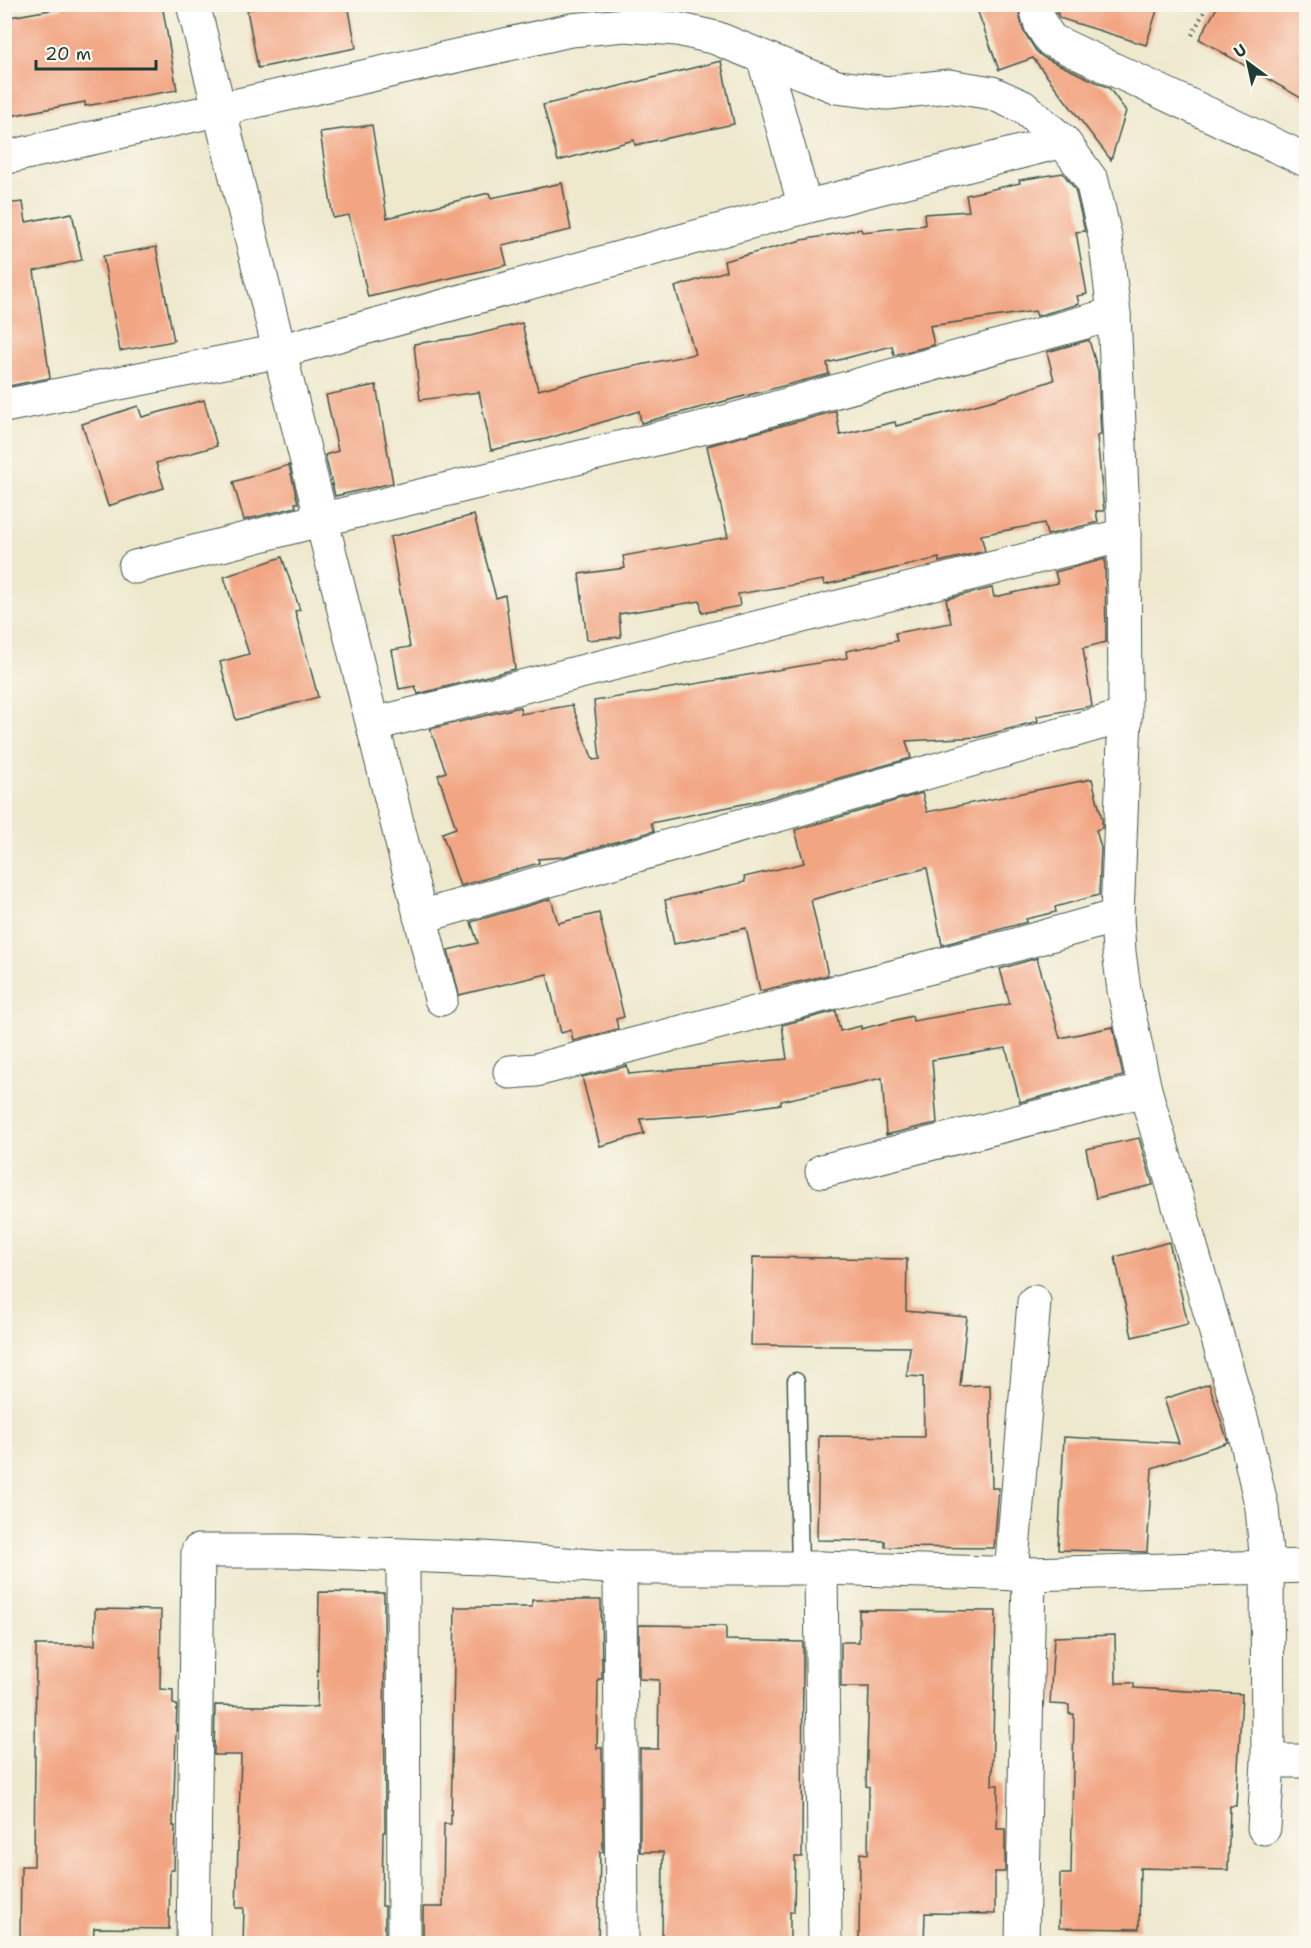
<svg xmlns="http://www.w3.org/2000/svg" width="1311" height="1948" viewBox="0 0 1311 1948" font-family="'Shantell Sans',sans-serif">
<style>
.building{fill:#f2a583}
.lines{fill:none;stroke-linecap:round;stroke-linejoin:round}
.service-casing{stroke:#3e574b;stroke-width:19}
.minor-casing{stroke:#3e574b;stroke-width:35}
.path{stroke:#3e574b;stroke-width:4;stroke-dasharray:1.5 4.5;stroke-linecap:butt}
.service{stroke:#fff;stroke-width:16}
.minor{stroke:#fff;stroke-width:33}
</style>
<rect width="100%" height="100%" fill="#fbf7ec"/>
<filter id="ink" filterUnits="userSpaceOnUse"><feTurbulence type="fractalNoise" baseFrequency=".0167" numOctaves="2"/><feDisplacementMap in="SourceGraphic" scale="12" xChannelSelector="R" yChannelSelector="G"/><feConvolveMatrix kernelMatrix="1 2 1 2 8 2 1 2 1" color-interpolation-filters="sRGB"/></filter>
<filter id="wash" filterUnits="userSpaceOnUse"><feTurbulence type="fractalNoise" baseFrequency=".008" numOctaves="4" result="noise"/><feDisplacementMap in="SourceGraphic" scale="24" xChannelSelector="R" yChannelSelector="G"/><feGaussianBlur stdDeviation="1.35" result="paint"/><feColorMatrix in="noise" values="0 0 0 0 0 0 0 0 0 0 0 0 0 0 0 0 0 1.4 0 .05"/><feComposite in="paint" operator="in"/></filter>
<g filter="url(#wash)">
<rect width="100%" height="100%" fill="#eee8cd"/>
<g id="blocks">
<g class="building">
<polygon points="62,4 162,4 177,90 85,106 85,102 4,117 4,18 62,8"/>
<polygon points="274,4 348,4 356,48 258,68 247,10"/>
<polygon points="975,4 1017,4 1023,30 1036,51 1043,57 1109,88 1126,111 1111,160 1033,58 999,70"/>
<polygon points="1055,4 1159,4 1146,45 1059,18"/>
<polygon points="1219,4 1306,4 1306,101 1199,39"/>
<polygon points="721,61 734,124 635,145 634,140 558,161 543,105"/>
<polygon points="372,125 387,218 489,193 491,198 562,183 571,230 502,245 507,265 368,297 349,215 333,218 320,132"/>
<polygon points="1063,173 1075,189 1085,231 1076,232 1087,294 1077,296 1079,304 1037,316 1035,311 930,326 934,345 894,355 892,346 827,363 829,374 641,423 639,411 546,439 491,450 479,392 420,400 414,344 470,336 522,323 538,390 606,372 695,354 675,287 726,271 724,261 802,240 861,229 862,232 925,225 924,214 969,211 966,195 1020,183 1019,180"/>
<polygon points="23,202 26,222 72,213 82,260 34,271 50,378 4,387 4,204"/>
<polygon points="156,247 174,341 120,351 103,256"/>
<polygon points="1089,340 1098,371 1101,435 1097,436 1104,511 1096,511 1098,522 1047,535 1044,523 981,535 985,551 939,562 939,558 824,585 823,580 738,594 740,606 702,613 700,601 619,614 621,637 587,640 579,574 625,568 623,556 728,537 707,446 836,411 840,435 895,422 896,426 994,400 1054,380 1047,352"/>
<polygon points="376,385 393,483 335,496 325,455 338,451 326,395"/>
<polygon points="204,400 217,446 156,463 164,488 108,506 82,424 138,406 142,417"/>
<polygon points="289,465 298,503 295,503 296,507 244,520 233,482"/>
<polygon points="474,515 496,598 505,595 515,669 418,694 415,686 399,689 392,650 410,647 390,537"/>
<polygon points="282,557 300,610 295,611 318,697 236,720 220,662 249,654 224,577"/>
<polygon points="1105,559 1106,642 1083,648 1092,706 1037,716 1038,721 979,737 906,741 911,758 753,802 651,823 654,831 563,857 538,859 539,863 460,886 442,833 456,828 438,775 446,772 430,729 520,707 521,714 572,705 593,760 600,759 594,701 847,658 846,651 897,641 895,633 951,623 946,599 992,588 994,597 1058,583 1055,572"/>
<polygon points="1092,779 1102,819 1102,828 1096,830 1101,848 1099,895 1055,907 1056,912 1026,919 1027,922 942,945 927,868 891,877 811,900 828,975 760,991 746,928 674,944 665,900 745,882 744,877 804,863 795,830 922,793 927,812"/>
<polygon points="551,899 558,923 599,913 624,1017 616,1019 618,1029 573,1041 571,1030 561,1033 547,974 459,995 448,950 478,943 471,922"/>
<polygon points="1037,958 1060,1038 1113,1027 1123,1076 1020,1102 1006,1048 932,1060 937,1123 923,1126 886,1135 882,1078 781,1101 781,1104 713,1114 640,1119 644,1134 600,1146 582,1077 627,1066 629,1074 787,1059 782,1025 836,1011 840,1031 861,1026 861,1029 912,1016 913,1021 1010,1004 1000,969"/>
<polygon points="1139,1138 1153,1185 1096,1198 1086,1149"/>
<polygon points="1169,1242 1188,1324 1132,1337 1115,1257"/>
<polygon points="753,1257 907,1259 906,1311 967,1317 960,1386 990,1385 992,1488 999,1488 994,1548 885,1547 885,1541 817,1540 819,1436 924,1437 923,1377 907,1376 910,1347 751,1345"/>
<polygon points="1209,1384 1228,1442 1152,1468 1147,1552 1058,1550 1064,1437 1179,1443 1164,1399"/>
<polygon points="319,1592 384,1593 385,1832 383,1832 382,1906 385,1906 385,1944 243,1944 244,1908 236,1908 241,1755 214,1755 215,1705 317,1707"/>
<polygon points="532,1600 601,1600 602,1679 598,1679 597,1748 602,1748 603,1852 600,1852 598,1944 423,1944 423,1907 443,1907 444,1824 451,1824 455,1607 532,1607"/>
<polygon points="95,1609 161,1610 160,1689 173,1690 173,1704 177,1705 173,1826 175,1826 174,1870 170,1870 169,1929 94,1928 93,1944 20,1944 21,1866 34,1866 36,1645 95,1645"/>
<polygon points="859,1610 996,1611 992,1785 998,1785 997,1829 1005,1829 1005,1872 995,1872 995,1914 925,1913 924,1944 859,1944 860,1853 868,1854 869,1787 866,1786 869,1687 841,1687 841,1642 859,1642"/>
<polygon points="639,1625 726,1626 726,1640 803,1642 802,1857 795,1857 794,1912 790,1912 790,1944 662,1944 663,1852 640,1852 640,1749 658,1749 659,1680 639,1679"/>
<polygon points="1115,1635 1116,1683 1134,1683 1134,1688 1242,1694 1236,1806 1230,1806 1228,1870 1140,1868 1139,1929 1059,1928 1060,1874 1071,1874 1074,1714 1069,1714 1069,1705 1050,1704 1054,1637"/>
</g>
</g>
</g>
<g filter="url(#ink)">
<use href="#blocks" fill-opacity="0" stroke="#3e574b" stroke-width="1.5"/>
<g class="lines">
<g class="service-casing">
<polyline id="service" points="796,1381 800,1568"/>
</g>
<g class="minor-casing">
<g id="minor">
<polyline points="193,4 441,999"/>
<polyline points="1035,4 1041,25 1051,40 1306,160"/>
<polyline points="764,60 805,207"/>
<polyline points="4,158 571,30 625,25 677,29 716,38 837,87 887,93 949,86 992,93 1023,107 1063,141 1092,181 1105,236 1114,314 1124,535 1125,716 1117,916 1119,952 1124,990 1145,1090 1242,1421 1262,1508 1267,1565 1268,1761 1264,1828"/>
<polyline points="4,406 280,351 805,207 1063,141"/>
<polyline points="135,567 320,520 718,424 1114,314"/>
<polyline points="374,724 1124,535"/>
<polyline points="420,917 1125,716"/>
<polyline points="510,1072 536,1070 1008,947 1117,916"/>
<polyline points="822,1171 1145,1090"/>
<polyline points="403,1557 404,1944"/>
<polyline points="620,1568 622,1944"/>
<polyline points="821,1568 825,1944"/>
<polyline points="1011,1574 1034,1302"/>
<polyline points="1268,1761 1306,1761"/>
<polyline points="193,1944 198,1551 298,1551 483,1558 620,1568 821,1568 1029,1574 1306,1566"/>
<polyline points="1022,1944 1029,1574"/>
</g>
</g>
<polyline class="path" points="1192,35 1208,4"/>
<use href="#service" class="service"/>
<use href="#minor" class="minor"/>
</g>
</g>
<rect width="1311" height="1948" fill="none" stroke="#fbf7ec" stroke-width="24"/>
<g transform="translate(1248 63) rotate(327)" stroke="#fbf7ec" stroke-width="4.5" paint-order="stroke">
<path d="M0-4.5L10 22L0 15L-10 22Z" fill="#1f3d34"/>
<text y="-9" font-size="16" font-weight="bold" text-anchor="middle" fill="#1f3d34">U</text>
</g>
<path d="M36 60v9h120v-9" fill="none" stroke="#1f3d34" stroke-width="3"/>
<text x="45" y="60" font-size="18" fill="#1f3d34" stroke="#fbf7ec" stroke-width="4.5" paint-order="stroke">20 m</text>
</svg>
